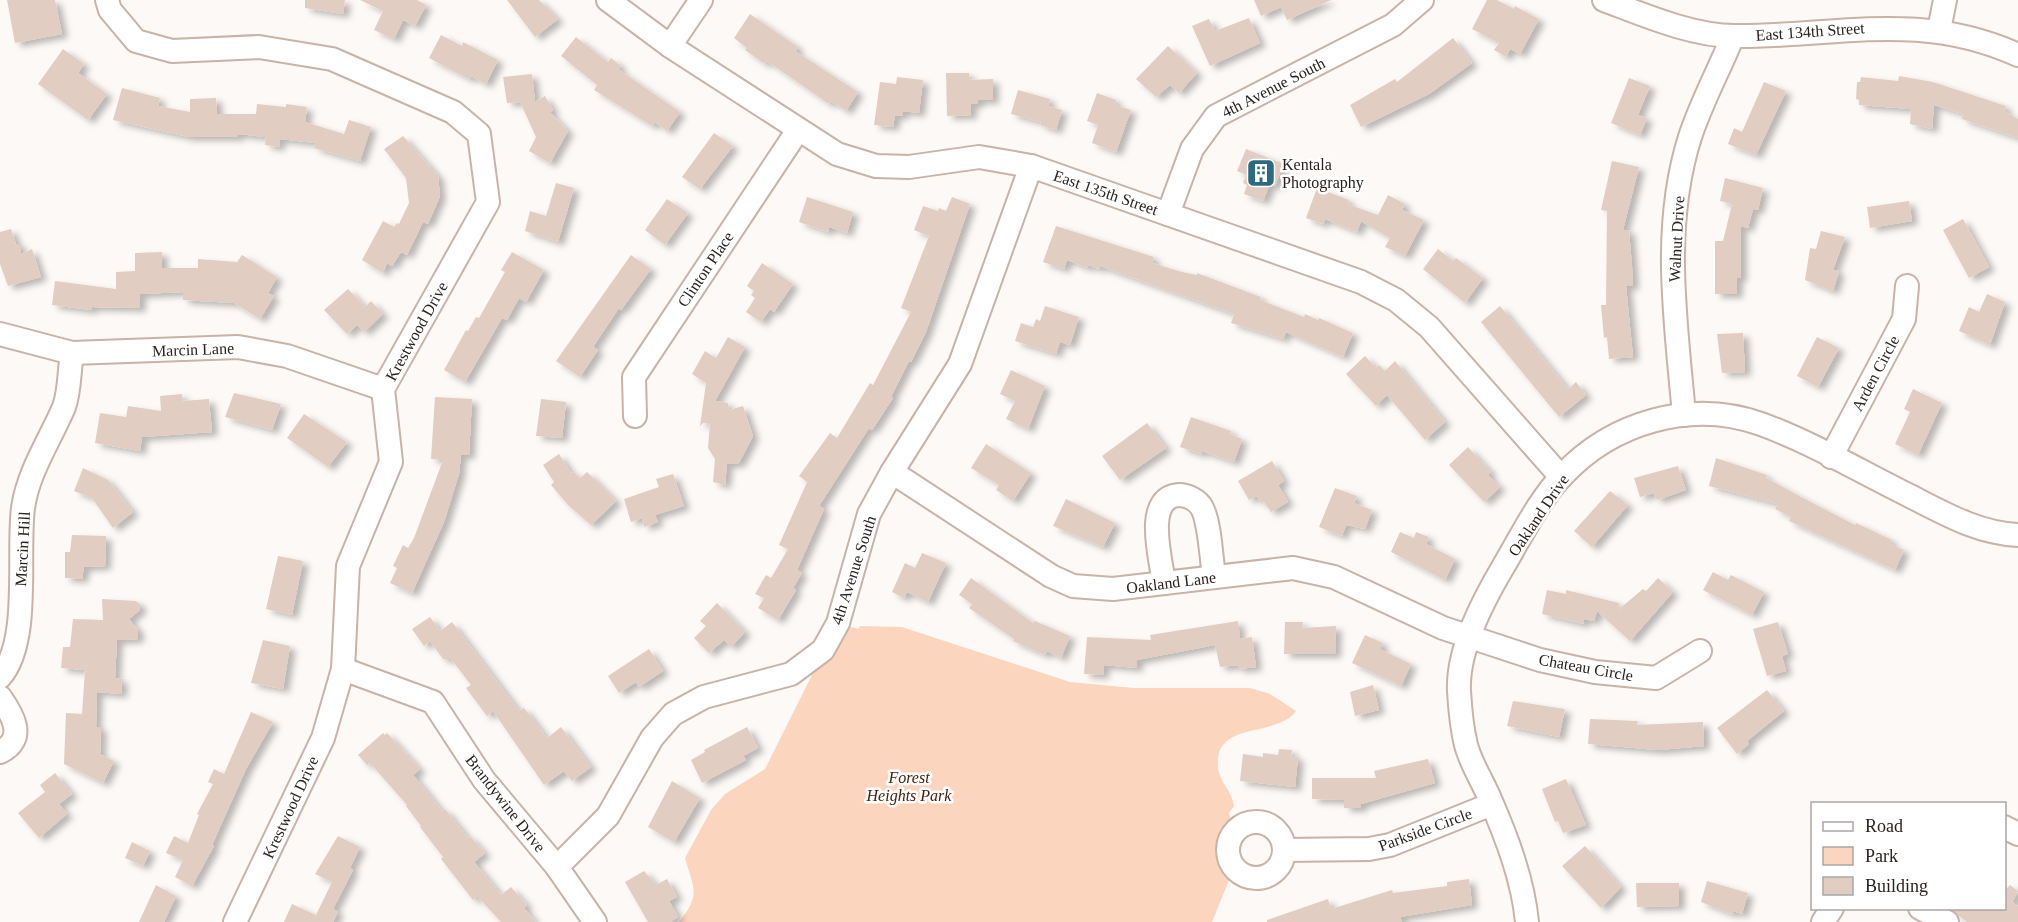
<svg xmlns="http://www.w3.org/2000/svg" width="2018" height="922" viewBox="0 0 2018 922" font-family="Georgia,serif">
<style>
.green{fill:#fcd5bf}
.building{fill:#e2cdc2;filter:url(#shadow)}
.lines{fill:none;stroke-linecap:round;stroke-linejoin:round}
.minor-casing{stroke:#c7b3a8;stroke-width:26}
.minor{stroke:#fff;stroke-width:22}
.labels{text-anchor:middle;stroke-width:5;stroke-linejoin:round;paint-order:stroke}
.street-label{font-size:16px;fill:#2a221e;stroke:#fff}
.poi-label{font-size:16px;fill:#2a221e;stroke:#fff;text-anchor:start}
.park-label{font-size:16px;font-style:italic;fill:#43210c;stroke:#fff}
</style>
<defs>
<filter id="shadow"><feDropShadow dx="6" dy="4" stdDeviation="3" flood-color="#0004"/></filter>
</defs>
<rect width="100%" height="100%" fill="#fdf9f6"/>
<path class="green" d="M838,623L858,629L860,626L902,627L1070,682L1134,688H1250L1270,694L1296,711C1276,739 1213,719 1218,768C1220,783 1232,791 1234,806L1229,813L1234,833L1228,852L1234,868L1212,922H679C701,894 694,890 685,858L711,810L725,794L765,769Z"/>
<g class="building">
<polygon points="7,0 55,0 62,34 15,43"/>
<polygon points="305,0 345,0 343,14 305,8"/>
<polygon points="360,0 417,0 426,5 415,26 403,20 394,39 374,30 383,11"/>
<polygon points="507,0 539,0 558,19 535,37"/>
<polygon points="1254,0 1331,0 1287,20 1281,7 1261,16"/>
<polygon points="1487,0 1497,0 1514,9 1515,6 1539,19 1520,54 1510,49 1506,57 1494,50 1499,43 1472,29"/>
<polygon points="750,14 798,47 795,51 858,92 846,111 831,101 829,104 767,61 765,64 745,50 747,48 734,38"/>
<polygon points="1249,18 1260,43 1210,66 1192,26 1209,19 1215,31"/>
<polygon points="441,35 462,46 463,42 498,60 486,84 471,76 469,79 429,58"/>
<polygon points="576,37 608,62 611,58 621,66 618,69 680,112 667,131 655,122 652,126 594,90 597,85 561,56"/>
<polygon points="1453,38 1472,63 1429,94 1361,127 1350,105 1395,79 1397,82"/>
<polygon points="1168,46 1197,73 1179,93 1170,85 1156,97 1136,79"/>
<polygon points="63,49 84,64 78,73 107,94 88,120 38,84"/>
<polygon points="946,73 969,73 969,80 993,79 993,100 978,100 978,104 971,104 971,115 947,116"/>
<polygon points="532,74 535,102 545,96 553,110 550,112 568,131 550,163 529,151 536,137 520,102 507,103 503,77"/>
<polygon points="1899,76 1933,82 2006,106 2004,111 2018,119 2018,138 1962,119 1963,114 1934,105 1932,129 1910,124 1911,109 1859,105 1859,100 1856,99 1857,82 1860,82 1861,77 1898,81"/>
<polygon points="897,77 923,80 919,113 903,111 903,116 895,115 893,127 874,125 880,82 896,84"/>
<polygon points="1629,78 1650,86 1638,115 1647,118 1640,135 1611,123"/>
<polygon points="1764,82 1786,91 1756,155 1728,144 1734,128 1742,132"/>
<polygon points="122,88 160,98 158,106 190,112 190,99 216,98 217,114 256,114 257,104 286,107 286,104 307,107 305,122 344,134 349,120 371,127 360,161 314,148 316,143 280,139 279,147 265,145 266,137 238,134 238,137 189,137 113,120"/>
<polygon points="1018,90 1050,99 1048,106 1062,110 1056,130 1040,125 1041,122 1011,114"/>
<polygon points="1097,93 1116,100 1115,105 1131,110 1116,152 1092,143 1098,125 1087,121"/>
<polygon points="714,133 733,146 700,189 682,177"/>
<polygon points="403,136 438,176 440,196 428,224 423,222 407,255 401,252 392,266 387,263 383,273 362,260 383,221 394,227 397,223 399,224 409,203 406,178 384,149"/>
<polygon points="1246,149 1284,164 1275,186 1270,184 1263,201 1244,194 1247,185 1243,183 1246,175 1237,171"/>
<polygon points="1612,161 1639,167 1623,230 1629,230 1632,267 1633,286 1626,286 1633,357 1609,359 1607,337 1604,338 1601,305 1606,305 1607,211 1601,210"/>
<polygon points="1725,178 1763,188 1758,210 1753,209 1748,228 1741,226 1741,278 1737,278 1737,294 1715,294 1715,241 1723,241 1732,204 1720,201"/>
<polygon points="556,183 574,188 558,242 525,231 530,211 546,216"/>
<polygon points="1317,188 1349,200 1347,204 1378,215 1388,195 1405,204 1402,210 1424,220 1405,256 1385,247 1390,238 1361,221 1357,232 1325,219 1323,224 1306,218"/>
<polygon points="807,197 853,212 847,233 829,227 828,232 799,222"/>
<polygon points="952,197 970,204 926,332 911,362 909,361 891,397 893,398 872,430 869,428 819,506 824,509 797,570 802,573 793,588 796,590 778,620 758,608 764,598 755,594 766,575 771,578 788,549 779,545 807,482 799,476 830,433 837,438 870,383 873,385 911,312 901,308 929,236 914,230 923,206 938,211 939,208 946,211"/>
<polygon points="667,199 688,213 665,245 645,230"/>
<polygon points="1909,201 1912,221 1870,228 1867,207"/>
<polygon points="1963,219 1989,267 1969,278 1943,230"/>
<polygon points="1056,226 1154,257 1152,263 1182,272 1197,275 1197,273 1261,297 1260,300 1304,317 1305,314 1318,320 1319,318 1353,333 1343,357 1286,332 1283,339 1231,323 1234,314 1100,266 1099,269 1088,265 1088,268 1067,260 1064,269 1043,262"/>
<polygon points="11,229 16,244 21,244 21,254 32,249 41,277 8,286 0,264 0,232"/>
<polygon points="1821,231 1845,237 1833,270 1839,271 1833,291 1805,280 1810,248 1816,249"/>
<polygon points="1438,249 1453,261 1456,258 1483,278 1465,303 1423,269"/>
<polygon points="162,252 162,268 198,268 198,259 237,262 242,255 277,277 268,293 274,296 260,319 234,303 183,300 183,292 140,294 140,308 92,307 91,310 52,305 55,281 116,289 116,272 135,271 135,253"/>
<polygon points="512,252 544,270 526,302 519,298 507,320 502,318 465,382 444,370 466,330 468,331 476,317 479,318 505,272 501,270"/>
<polygon points="631,255 651,269 621,310 619,308 593,347 598,350 580,377 556,361"/>
<polygon points="762,263 793,284 774,312 770,309 761,322 746,312 755,298 751,295 754,291 747,286"/>
<polygon points="348,289 365,307 371,301 383,314 364,332 357,325 347,334 324,310"/>
<polygon points="1987,294 2005,302 1990,345 1959,331 1969,307 1979,312"/>
<polygon points="1045,306 1079,317 1070,345 1060,342 1056,354 1015,341 1021,323 1033,327 1036,319 1040,321"/>
<polygon points="1500,306 1568,389 1576,382 1586,395 1559,417 1481,322"/>
<polygon points="1743,333 1745,372 1722,373 1717,334"/>
<polygon points="728,337 745,347 715,401 728,403 729,410 743,406 753,436 739,463 727,464 725,485 713,482 715,459 708,448 710,423 703,423 700,426 706,383 692,374 705,351 716,358"/>
<polygon points="1817,337 1839,348 1818,387 1797,376"/>
<polygon points="1365,356 1376,368 1379,365 1385,371 1395,361 1445,422 1425,440 1387,395 1376,406 1346,374"/>
<polygon points="1011,370 1045,386 1028,429 1006,419 1015,401 1000,394"/>
<polygon points="1913,389 1942,403 1918,455 1895,444 1910,412 1904,409"/>
<polygon points="234,393 281,404 272,430 225,417"/>
<polygon points="182,394 182,401 209,399 212,432 142,437 140,451 95,443 100,413 126,417 128,406 161,411 160,396"/>
<polygon points="435,397 472,399 469,455 461,455 459,474 444,522 412,593 390,583 397,568 393,566 403,545 408,548 414,538 443,460 431,459"/>
<polygon points="541,399 566,402 562,438 536,436"/>
<polygon points="304,414 347,442 328,467 287,438"/>
<polygon points="1191,417 1231,431 1230,434 1242,439 1234,462 1202,451 1201,454 1180,447"/>
<polygon points="1147,423 1166,448 1120,480 1102,456"/>
<polygon points="986,444 1031,473 1013,501 996,490 999,485 971,468"/>
<polygon points="1468,447 1491,472 1488,475 1500,487 1484,502 1449,465"/>
<polygon points="559,454 571,473 574,472 580,478 587,472 616,501 591,525 568,505 551,485 554,482 543,465"/>
<polygon points="1716,458 1767,475 1766,478 1803,498 1855,525 1856,523 1892,540 1890,544 1904,550 1895,570 1789,521 1791,517 1775,509 1778,504 1709,486"/>
<polygon points="1272,461 1284,481 1278,485 1288,502 1271,512 1264,502 1261,503 1257,496 1249,500 1238,481"/>
<polygon points="1678,466 1686,490 1657,500 1654,493 1640,497 1634,478"/>
<polygon points="83,468 108,480 133,512 113,528 92,498 74,491"/>
<polygon points="673,474 684,506 655,515 658,522 644,527 642,518 631,522 624,499 659,487 656,479"/>
<polygon points="1335,488 1357,496 1354,503 1372,510 1365,529 1346,525 1342,536 1319,527"/>
<polygon points="1610,491 1628,505 1592,547 1574,531"/>
<polygon points="1066,499 1115,523 1103,547 1053,526"/>
<polygon points="1400,532 1414,538 1416,532 1429,537 1426,544 1455,559 1445,580 1391,552"/>
<polygon points="72,535 106,536 105,566 84,567 82,579 65,578 65,552 70,552"/>
<polygon points="922,553 946,563 928,602 907,592 904,598 892,592 905,563 915,568"/>
<polygon points="278,556 303,561 292,615 266,609"/>
<polygon points="1713,572 1728,580 1731,575 1764,592 1752,615 1703,590"/>
<polygon points="971,578 1033,623 1035,621 1070,636 1061,658 1047,651 1045,655 1013,641 1014,639 969,608 972,604 959,595"/>
<polygon points="1658,578 1673,592 1630,641 1597,611 1594,621 1584,619 1583,624 1542,614 1547,590 1566,594 1566,590 1619,603 1618,610 1643,589 1646,591"/>
<polygon points="102,599 136,601 140,604 140,610 129,619 138,630 138,639 117,640 115,678 122,679 121,694 97,692 96,727 101,727 100,754 114,761 103,783 64,764 66,713 82,714 85,670 61,668 63,647 70,647 73,619 103,620"/>
<polygon points="717,603 745,632 731,647 724,640 709,653 694,638 706,626 700,621"/>
<polygon points="430,617 440,631 452,622 519,711 524,708 547,738 561,727 591,767 572,781 564,771 544,785 493,711 487,716 466,688 471,685 451,659 443,659 430,641 424,646 412,629"/>
<polygon points="1238,621 1240,639 1252,637 1256,667 1238,669 1238,665 1220,667 1215,645 1137,660 1137,668 1104,665 1103,675 1084,674 1087,637 1151,640 1150,635"/>
<polygon points="1285,622 1303,622 1302,628 1336,626 1335,654 1284,654"/>
<polygon points="1778,622 1788,654 1782,656 1786,671 1767,676 1753,629"/>
<polygon points="1365,635 1383,643 1380,649 1411,664 1401,686 1352,663"/>
<polygon points="263,640 290,646 283,689 251,683"/>
<polygon points="649,649 663,671 639,687 636,682 619,693 608,676"/>
<polygon points="1373,685 1379,710 1355,716 1350,692"/>
<polygon points="1767,690 1784,711 1747,741 1749,744 1737,754 1717,728"/>
<polygon points="1513,701 1565,709 1559,737 1507,726"/>
<polygon points="251,712 273,722 246,769 212,845 214,846 192,886 175,877 183,860 166,853 174,836 188,843 199,815 197,814 213,784 208,782 214,769 224,774"/>
<polygon points="1590,719 1638,721 1637,725 1703,722 1704,746 1658,750 1588,744"/>
<polygon points="747,727 758,748 743,756 746,760 702,783 691,760 705,752 704,750"/>
<polygon points="383,733 385,735 387,733 420,769 413,775 442,811 445,809 468,838 470,836 485,853 474,862 501,895 511,887 527,905 524,908 536,922 501,922 477,896 473,900 441,859 443,857 420,827 421,826 406,806 407,805 370,763 367,765 358,755"/>
<polygon points="1279,749 1292,750 1291,756 1298,757 1295,787 1240,781 1243,754 1263,757 1263,753 1278,755"/>
<polygon points="1428,759 1435,783 1361,804 1361,808 1344,808 1344,800 1312,799 1312,778 1376,778 1374,771"/>
<polygon points="55,773 72,794 59,804 67,814 39,838 18,813 45,792 40,785"/>
<polygon points="1566,779 1586,825 1563,833 1558,821 1555,822 1542,789"/>
<polygon points="672,781 700,798 674,842 648,827"/>
<polygon points="338,836 360,847 350,868 353,870 333,909 338,912 333,922 284,922 292,904 316,915 332,882 315,874"/>
<polygon points="132,842 150,851 143,866 125,858"/>
<polygon points="1585,846 1621,887 1601,908 1562,866"/>
<polygon points="644,871 656,885 667,879 677,897 669,901 678,917 670,922 648,922 625,882"/>
<polygon points="1469,879 1472,905 1400,917 1402,922 1267,922 1267,920 1328,899 1331,909 1392,890 1393,893 1447,886 1447,882"/>
<polygon points="1707,881 1748,893 1742,914 1733,911 1732,914 1701,902"/>
<polygon points="1636,883 1679,883 1679,906 1637,907"/>
<polygon points="156,885 176,896 164,922 139,922"/>
<polygon points="2010,885 2018,891 2012,902 2018,906 2018,922 1967,922 1950,909 2004,909 2004,891"/>
</g>
<g class="lines">
<g class="minor-casing">
<g id="minor">
<polyline points="107,0 110,10 136,41 172,51 259,47 332,59 453,112 479,134 488,202 383,389 391,462 348,566 343,669 323,738 235,922"/>
<polyline points="608,0 670,46 837,154 876,166 909,167 979,157 1031,166 1361,282 1396,300 1429,327 1561,477"/>
<path d="M1604,0C1644,15 1692,36 1735,36C1837,37 1918,10 2018,55"/>
<polyline points="1939,30 1945,0"/>
<polyline points="670,46 701,0"/>
<polyline points="1168,214 1192,149 1216,116 1393,25 1422,0"/>
<polyline points="0,334 72,353 238,347 287,356 383,389"/>
<path d="M1684,415C1676,323 1661,228 1690,137C1701,103 1719,70 1733,36"/>
<polyline points="635,416 634,377 798,130"/>
<polyline points="1831,457 1904,319 1907,286"/>
<polyline points="892,472 1051,576 1073,586 1113,589 1293,568 1334,577 1443,628 1540,660 1595,672 1656,678 1700,651"/>
<path d="M1164,583C1161,560 1143,497 1179,495C1187,495 1198,500 1202,508C1210,523 1211,557 1214,576"/>
<polyline points="343,669 433,702 484,780 557,867 595,922"/>
<path d="M0,677C31,642 17,555 23,508C28,472 50,440 64,407C70,391 69,370 72,353"/>
<path d="M0,697C13,715 27,739 0,752"/>
<circle cx="1256" cy="850" r="28"/>
<polyline points="2004,827 2018,834"/>
<polyline points="1284,850 1369,849 1390,845 1492,804"/>
<polyline points="557,867 608,816 652,738 673,714 704,697 791,674 823,650 838,623 869,514 892,472 960,364 1031,166"/>
<polyline points="1920,908 1947,922"/>
<path d="M1527,922C1523,880 1507,838 1490,799C1483,782 1471,764 1466,745C1462,729 1460,708 1459,691C1457,650 1483,601 1503,567C1521,537 1538,501 1562,476C1612,422 1691,399 1761,424C1813,443 1863,473 1912,497C1947,515 1979,533 2018,535"/>
<polyline points="1823,922 1832,908"/>
</g>
</g>
<use href="#minor" class="minor"/>
</g>
<defs>
<g id="building-square" transform="scale(1.5)"><rect x="-9" y="-9" width="18" height="18" rx="4" fill="#2a6b7f" stroke="#fff"/><path d="M-4-6H4V6H1V3H-1V6H-4ZM-2.5-4.3h1.7v1.8h-1.7ZM.8-4.3h1.7v1.8H.8ZM-2.5-1h1.7V.8h-1.7ZM.8-1h1.7V.8H.8Z" fill="#fff"/></g>
</defs>
<g fill-rule="evenodd">
<use href="#building-square" x="1261" y="173"/>
</g>
<g class="labels">
<g class="street-label">
<text transform="translate(1810 31) rotate(-4)" y="6">East 134th Street</text>
<text transform="translate(1273 87) rotate(-27)" y="6">4th Avenue South</text>
<text transform="translate(1106 192) rotate(19)" y="6">East 135th Street</text>
<text transform="translate(1676 239) rotate(-87)" y="6">Walnut Drive</text>
<text transform="translate(705 269) rotate(-56)" y="6">Clinton Place</text>
<text transform="translate(416 331) rotate(-61)" y="6">Krestwood Drive</text>
<text transform="translate(193 349) rotate(-2)" y="6">Marcin Lane</text>
<text transform="translate(1875 373) rotate(-62)" y="6">Arden Circle</text>
<text transform="translate(1538 515) rotate(-56)" y="6">Oakland Drive</text>
<text transform="translate(22 549) rotate(-87)" y="6">Marcin Hill</text>
<text transform="translate(853 570) rotate(-72)" y="6">4th Avenue South</text>
<text transform="translate(1171 582) rotate(-7)" y="6">Oakland Lane</text>
<text transform="translate(1586 667) rotate(10)" y="6">Chateau Circle</text>
<text transform="translate(506 803) rotate(52)" y="6">Brandywine Drive</text>
<text transform="translate(290 807) rotate(-65)" y="6">Krestwood Drive</text>
<text transform="translate(1425 829) rotate(-20)" y="6">Parkside Circle</text>
</g>
<g class="poi-label">
<text x="1282" y="170">Kentala<tspan x="1282" dy="18">Photography</tspan></text>
</g>
<g class="park-label">
<text x="909" y="783">Forest<tspan x="909" dy="18">Heights Park</tspan></text>
</g>
</g>
<rect x="1811" y="802" width="195" height="108" fill="#ffffff" stroke="#aaa7a5" stroke-width="1.5"/>
<rect x="1823" y="822" width="30" height="9" fill="#ffffff" stroke="#aaa7a5" stroke-width="1.5"/>
<text x="1865" y="832" font-size="18" fill="#2a221e">Road</text>
<rect x="1823" y="847" width="30" height="18" fill="#fcd5bf" stroke="#aaa7a5" stroke-width="1.5"/>
<text x="1865" y="862" font-size="18" fill="#2a221e">Park</text>
<rect x="1823" y="877" width="30" height="18" fill="#e2cdc2" stroke="#aaa7a5" stroke-width="1.5"/>
<text x="1865" y="892" font-size="18" fill="#2a221e">Building</text>
</svg>
